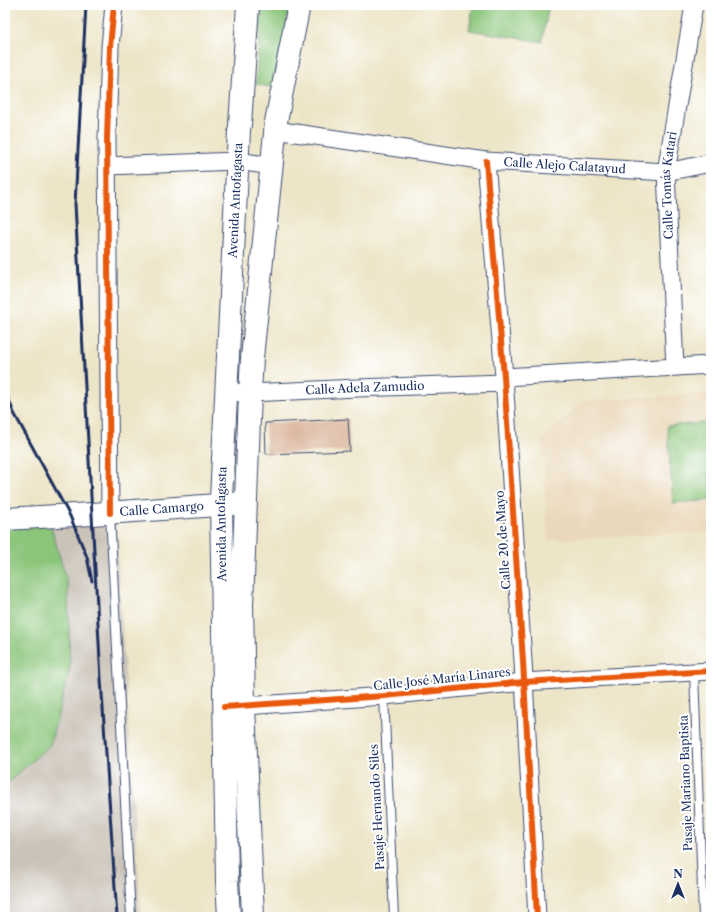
<svg xmlns="http://www.w3.org/2000/svg" width="716" height="922" viewBox="0 0 716 922" font-family="'Libre Caslon Text',serif">
<style>
.built{fill:#ead8ba}
.industrial{fill:#cac3b8}
.green{fill:#8ac579;stroke:#527a6c}
.building{fill:#d6ad91}
.lines{fill:none;stroke-linecap:round;stroke-linejoin:round}
.lane-casing{stroke:#3a4a6e;stroke-width:10}
.street-casing{stroke:#3a4a6e;stroke-width:19}
.secondary-casing{stroke:#3a4a6e;stroke-width:24}
.highway-casing{stroke:#3a4a6e;stroke-width:24}
.lane{stroke:#fff;stroke-width:8}
.street{stroke:#fff;stroke-width:17}
.secondary{stroke:#fff;stroke-width:22}
.highway{stroke:#fff;stroke-width:22}
.rail{stroke:#1b2f5e;stroke-width:3}
.cycleway-casing{stroke:#fff;stroke-width:8}
.cycleway{stroke:#e8590c;stroke-width:6}
.labels{text-anchor:middle;stroke-width:4;stroke-linejoin:round;paint-order:stroke}
.street-label{font-size:12px;fill:#1b2f5e;stroke:#fff}
</style>
<rect width="100%" height="100%" fill="#fff"/>
<filter id="ink" filterUnits="userSpaceOnUse"><feTurbulence type="fractalNoise" baseFrequency=".025" numOctaves="2"/><feDisplacementMap in="SourceGraphic" scale="8" xChannelSelector="R" yChannelSelector="G"/><feConvolveMatrix kernelMatrix="1 2 1 2 8 2 1 2 1" color-interpolation-filters="sRGB"/></filter>
<filter id="wash" filterUnits="userSpaceOnUse"><feTurbulence type="fractalNoise" baseFrequency=".012" numOctaves="4" result="noise"/><feDisplacementMap in="SourceGraphic" scale="16" xChannelSelector="R" yChannelSelector="G"/><feGaussianBlur stdDeviation="0.9" result="paint"/><feColorMatrix in="noise" values="0 0 0 0 0 0 0 0 0 0 0 0 0 0 0 0 0 1.4 0 .05"/><feComposite in="paint" operator="in"/></filter>
<g filter="url(#wash)">
<rect width="100%" height="100%" fill="#ede5c7"/>
<polygon class="built" points="711,393 711,532 548,540 542,440 583,401"/>
<polygon class="industrial" points="115,522 141,917 5,917 5,785 50,745 68,586 50,523"/>
<g class="green">
<polygon points="261,5 290,5 274,88 256,84"/>
<polygon points="473,5 549,5 542,42 469,30"/>
<polygon points="711,422 711,500 673,503 667,426"/>
<polygon points="50,523 68,586 70,668 50,745 5,785 5,526"/>
</g>
<g id="blocks">
<polygon class="building" points="348,419 350,451 266,454 265,423"/>
</g>
</g>
<g filter="url(#ink)">
<use href="#blocks" fill-opacity="0" stroke="#3a4a6e" stroke-width="1"/>
<g class="lines">
<g class="lane-casing">
<g id="lane">
<polyline points="110,514 131,917"/>
<polyline points="694,672 703,917"/>
<polyline points="384,696 394,917"/>
</g>
</g>
<g class="street-casing">
<g id="street">
<path id="s1" d="M275,130L486,161L666,172L711,163"/>
<polyline points="486,161 504,377 523,661 537,917"/>
<polyline points="107,166 237,161 272,166"/>
<path id="s2" d="M675,367L666,172L694,5"/>
<polyline points="504,377 711,365"/>
<path id="s3" d="M226,392L250,393L357,388L504,383"/>
<polyline points="110,513 107,138 110,47 114,5"/>
<polyline points="232,707 384,696 524,682 711,671"/>
</g>
</g>
<g class="secondary-casing">
<g id="secondary">
<path id="s4" d="M5,519L92,514L246,503"/>
</g>
</g>
<g class="highway-casing">
<g id="highway">
<polyline points="240,125 248,5"/>
<polyline points="275,127 299,5"/>
<path id="s5" d="M229,917L227,881L221,499L239,131"/>
<polyline points="253,917 244,706 242,605 250,393 252,358 275,133"/>
</g>
</g>
<use href="#lane" class="lane"/>
<use href="#street" class="street"/>
<use href="#secondary" class="secondary"/>
<use href="#highway" class="highway"/>
<g class="rail">
<polyline points="86,5 75,204 101,679 117,917"/>
<polyline points="5,391 14,413 70,516 87,557 92,581"/>
</g>
<g class="cycleway-casing">
<g id="cycleway">
<polyline points="486,161 504,377 523,661 537,917"/>
<polyline points="110,513 107,138 110,47 114,5"/>
<polyline points="224,707 384,696 524,682 711,671"/>
</g>
</g>
<use href="#cycleway" class="cycleway"/>
</g>
</g>
<g class="labels">
<g class="street-label">
<text dy="4" stroke="none"><textPath href="#s1" startOffset="292">Calle Alejo Calatayud</textPath></text>
<text dy="4" stroke="none"><textPath href="#s2" startOffset="182">Calle Tomás Katari</textPath></text>
<text dy="4" stroke="none"><textPath href="#s5" startOffset="717">Avenida Antofagasta</textPath></text>
<text dy="4" stroke="none"><textPath href="#s3" startOffset="139">Calle Adela Zamudio</textPath></text>
<text dy="4" stroke="none"><textPath href="#s4" startOffset="157">Calle Camargo</textPath></text>
<text dy="4" stroke="none"><textPath href="#s5" startOffset="393">Avenida Antofagasta</textPath></text>
<text transform="translate(503 540) rotate(-94)" y="4">Calle 20 de Mayo</text>
<text transform="translate(442 679) rotate(-6)" y="4">Calle José María Linares</text>
<text transform="translate(686 783) rotate(-92)" y="4">Pasaje Mariano Baptista</text>
<text transform="translate(377 807) rotate(-93)" y="4">Pasaje Hernando Siles</text>
</g>
</g>
<rect width="716" height="922" fill="none" stroke="#fff" stroke-width="20"/>
<g transform="translate(678 884)" stroke="#ffffff" stroke-width="3" paint-order="stroke">
<path d="M0-3L7 15L0 10L-7 15Z" fill="#1b2f5e"/>
<text y="-6" font-size="11" font-weight="bold" text-anchor="middle" fill="#1b2f5e">N</text>
</g>
</svg>
